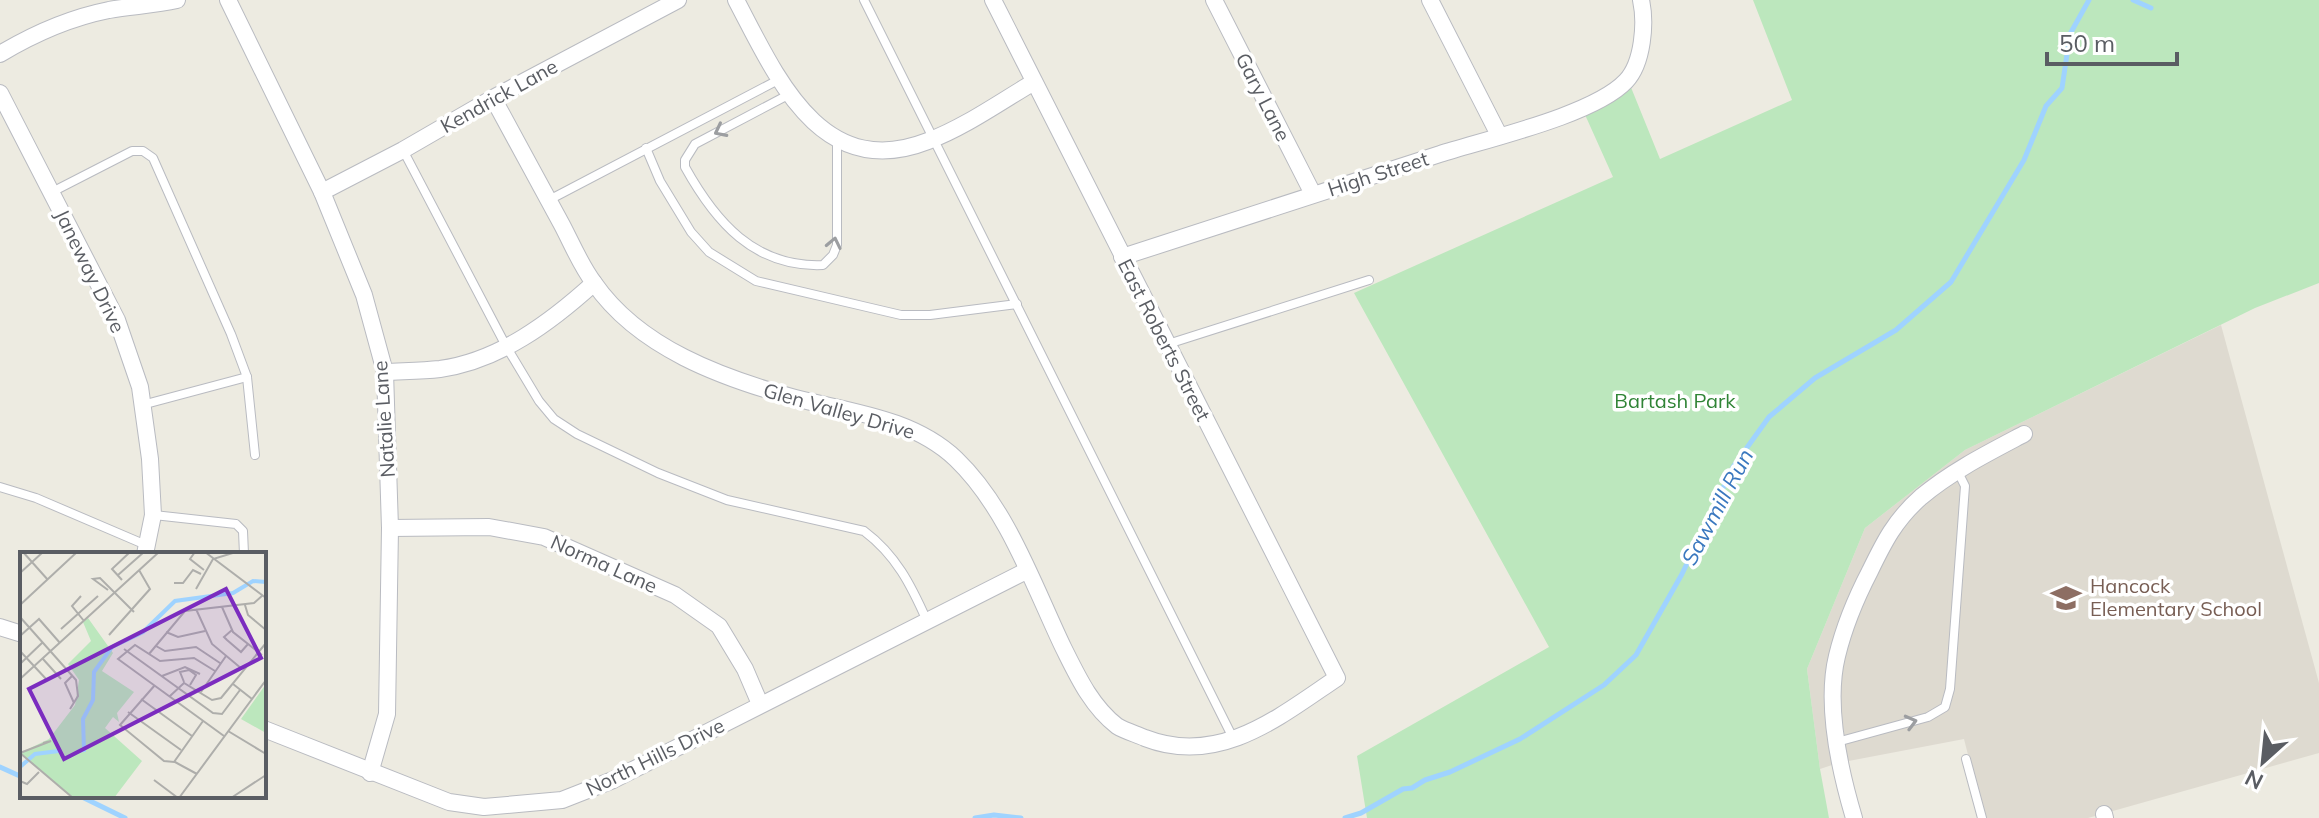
<svg xmlns="http://www.w3.org/2000/svg" width="2319" height="818" viewBox="0 0 2319 818" font-family="Mulish,sans-serif">
<style>
.education{fill:#dedad0}
.green{fill:#bce7bd}
.lines{fill:none;stroke-linecap:round;stroke-linejoin:round}
.stream{stroke:#9fd3ff;stroke-width:5}
.service-casing{stroke:#b9bbc1;stroke-width:10}
.minor-casing{stroke:#b9bbc1;stroke-width:18}
.service{stroke:#fff;stroke-width:8}
.minor{stroke:#fff;stroke-width:16}
.oneway{stroke:#9c9ea1}
.labels{text-anchor:middle;stroke-width:7;stroke-linejoin:round;paint-order:stroke}
.street-label{font-size:20px;fill:#5a5d63;stroke:#fff}
.park-label{font-size:20px;fill:#308436;stroke:#fff}
.education-label{font-size:20px;fill:#785e54;stroke:#fff;text-anchor:start}
.water-label{font-size:22px;font-style:italic;fill:#3a78bf;stroke:#fff}
.inset-river{fill:none;stroke:#9fd3ff;stroke-width:4}
.inset-road{fill:none;stroke:#aeaeab;stroke-width:2}
.view{fill:#7b2cbf;fill-opacity:0.15;stroke:#7b2cbf;stroke-width:4}
.inset-edge{fill:none;stroke:#5a5d63;stroke-width:4}
</style>
<rect width="100%" height="100%" fill="#edebe1"/>
<polygon class="education" points="2221,325 2319,683 2319,753 2088,818 1984,818 1964,739 1838,763 1820,769 1807,669 1865,528 1965,450"/>
<polygon class="green" points="1753,0 2319,0 2319,283 2255,308 1965,450 1865,528 1807,669 1820,769 1829,818 1367,818 1357,756 1549,647 1354,293 1613,177 1582,108 1628,80 1660,159 1792,100"/>
<g class="lines">
<g class="stream">
<polyline points="2133,0 2151,8"/>
<polyline points="0,767 22,777"/>
<polyline points="80,796 125,818"/>
<polyline points="975,818 994,815 1021,818"/>
<polyline points="1345,818 1361,813 1403,789 1412,788 1425,780 1450,772 1520,739 1604,685 1636,655 1682,574 1733,467 1769,417 1815,378 1896,330 1951,282 2024,160 2046,106 2062,88 2070,34 2089,0"/>
</g>
<g class="service-casing">
<g id="service">
<polyline points="864,0 1233,738"/>
<path d="M788,95L695,144L685,160V167C715,221 754,268 823,265L833,255L837,245V141"/>
<polyline points="646,148 660,181 691,232 709,252 756,281 901,315 930,315 1017,304"/>
<path d="M403,150L506,346L539,401L554,419L577,434L658,473L727,500L864,531C896,555 911,585 927,621"/>
<polyline points="52,192 132,151 143,151 153,158 231,334 247,377 142,405"/>
<polyline points="549,200 780,79"/>
<polyline points="1168,344 1369,280"/>
<polyline points="247,377 255,455"/>
<polyline points="0,487 36,498 146,545"/>
<polyline points="154,515 236,524 243,531 244,554"/>
<polyline points="1837,742 1928,717 1945,707 1950,689 1965,486 1957,470"/>
<polyline points="1966,759 1982,818"/>
</g>
</g>
<g class="minor-casing">
<g id="minor">
<polyline points="228,0 322,192 364,295 385,372 390,528 387,714 370,773"/>
<path d="M736,0C776,76 821,183 928,141C965,127 1000,102 1034,82"/>
<polyline points="1214,0 1313,194"/>
<polyline points="1430,0 1499,135"/>
<path d="M0,54C35,33 69,18 109,10C132,6 155,5 177,0"/>
<polyline points="0,93 117,320 140,387 150,459 153,515 145,554"/>
<path d="M493,98C516,140 539,183 562,225C572,244 581,266 594,283C639,348 722,378 795,398C850,412 913,418 956,459C1007,508 1033,584 1063,647C1077,675 1091,706 1117,726C1125,731 1136,734 1145,738C1219,767 1279,717 1337,678L993,0"/>
<polyline points="322,192 403,150 493,98 678,0"/>
<path d="M1122,257C1228,222 1334,188 1440,154C1487,139 1594,115 1626,81C1643,63 1646,23 1641,0"/>
<path d="M385,372C403,371 422,371 440,369C499,361 551,322 594,283"/>
<polyline points="390,528 489,527 544,537 675,595 719,626 745,669 760,704"/>
<polyline points="0,627 22,634"/>
<polyline points="264,729 449,802 484,807 562,800 613,780 1026,571"/>
<polyline points="2104,814 2105,818"/>
<path d="M1854,818C1840,771 1825,705 1837,656C1844,627 1856,598 1870,571C1884,542 1895,520 1921,497C1952,471 1988,453 2024,434"/>
</g>
</g>
<use href="#service" class="service"/>
<use href="#minor" class="minor"/>
</g>
<defs><path id="oneway-chevron" d="M-2-3.5L2.5 0L-2 3.5" fill="none" stroke-width="1.6" stroke-linecap="round" stroke-linejoin="round" transform="scale(2)"/></defs>
<g class="oneway">
<use href="#oneway-chevron" transform="translate(720 131) rotate(153)"/>
<use href="#oneway-chevron" transform="translate(834 243) rotate(-78)"/>
<use href="#oneway-chevron" transform="translate(1911 722) rotate(-15)"/>
</g>
<defs>
<g id="school-bare" transform="scale(2.4)"><path d="M0-5L7-2L0 1L-7-2ZM-4 1L0 2.5L4 1V4Q0 6-4 4Z" fill="#8d6e63" stroke="#fff" stroke-width="2.5" paint-order="stroke"/></g>
</defs>
<g fill-rule="evenodd">
<use href="#school-bare" x="2066" y="598"/>
</g>
<g class="labels">
<g class="street-label">
<text transform="translate(499 96) rotate(-29)" y="7">Kendrick Lane</text>
<text transform="translate(1263 97) rotate(63)" y="7">Gary Lane</text>
<text transform="translate(1378 174) rotate(-18)" y="7">High Street</text>
<text transform="translate(90 271) rotate(64)" y="7">Janeway Drive</text>
<text transform="translate(1164 340) rotate(63)" y="7">East Roberts Street</text>
<text transform="translate(839 411) rotate(16)" y="7">Glen Valley Drive</text>
<text transform="translate(384 419) rotate(-94)" y="7">Natalie Lane</text>
<text transform="translate(604 564) rotate(24)" y="7">Norma Lane</text>
<text transform="translate(655 757) rotate(-26)" y="7">North Hills Drive</text>
</g>
<g class="park-label">
<text x="1675" y="408">Bartash Park</text>
</g>
<g class="education-label">
<text x="2090" y="593">Hancock<tspan x="2090" dy="23">Elementary School</tspan></text>
</g>
<g class="water-label">
<text transform="translate(1717 507) rotate(-62)" y="8">Sawmill Run</text>
</g>
</g>
<g transform="translate(20 552)">
<rect width="246" height="246" fill="#edebe1"/>
<path d="M68,66L93,101L82,119L114,140L97,161L99,170L93,165L85,176L122,209L94,246H53L0,201L29,187L55,153L59,128L48,112L71,89L63,70ZM246,132V181L221,167Z" fill="#bce7bd"/>
<path class="inset-river" d="M58,199L64,198L63,167L73,148L74,120L92,95L123,80L155,49L213,41L233,29L246,30M0,215L15,202L39,199"/>
<path class="inset-road" d="M3,0L28,28M175,0L170,7L184,18M185,0L246,46M0,21L23,0M98,23L124,0M102,28L92,17L110,0M154,31H163L173,18L181,22M176,37L193,7L216,0M88,38L73,27L80,26L114,60M61,44L52,54L64,69M0,53L57,0M225,53L228,63L246,78M202,55L213,80L242,103M176,57L192,92L222,117M0,65L56,128L58,144L50,157M41,77L78,44M212,78L204,85L207,88L221,100L228,92M146,80L158,85L185,79M89,83L130,37L119,18M0,84L19,67L40,91M136,94L145,99L176,95L200,111M104,97L193,161L202,162L220,138M0,99L27,128M129,102L165,59L234,51L243,43M23,107L41,127M0,112L23,90M195,119L174,106L140,109L115,93L98,107L204,184M53,123L45,131L54,151M142,124L165,115L180,122M0,127L139,0M164,130L160,120L169,118L176,123L170,133M213,132L232,147M135,133L100,173L144,209L154,210L183,169M181,140L206,104M150,144L164,131L192,148L201,146L246,91M121,147L172,184M108,160L161,198M208,179L246,202M0,201L53,246M0,201L31,189L23,191M155,210L177,222M134,228L158,246M0,229L7,232L19,220M159,246L246,128M211,246L246,223"/>
<path class="view" d="M206,37L241,106L44,207L9,137Z"/>
<rect width="246" height="246" class="inset-edge"/>
</g>
<g transform="translate(2263 762) rotate(207)" stroke="#ffffff" stroke-width="6" paint-order="stroke">
<path d="M0-6L14 30L0 20L-14 30Z" fill="#5a5d63"/>
<text y="-12" font-size="22" font-weight="bold" text-anchor="middle" fill="#5a5d63">N</text>
</g>
<path d="M2047 52v12h130v-12" fill="none" stroke="#5a5d63" stroke-width="4"/>
<text x="2059" y="52" font-size="24" fill="#5a5d63" stroke="#ffffff" stroke-width="6" paint-order="stroke">50 m</text>
</svg>
